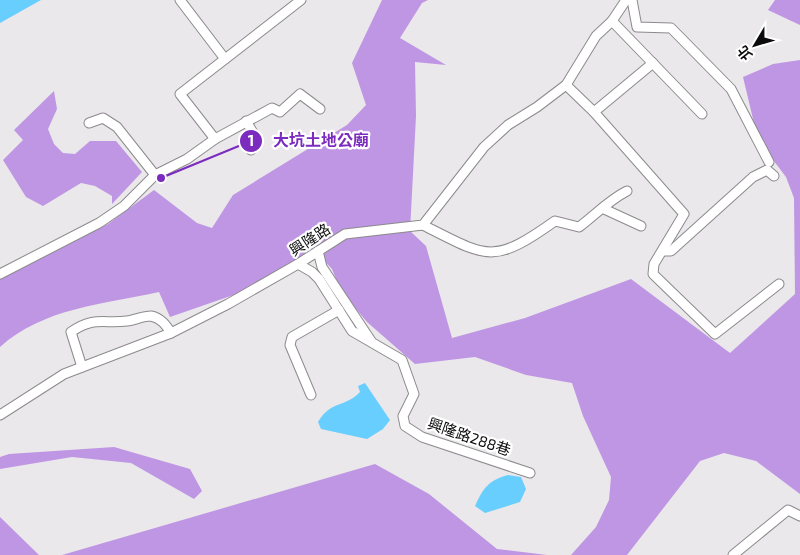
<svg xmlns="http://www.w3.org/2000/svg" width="800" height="555" viewBox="0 0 800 555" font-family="'Exo 2','Noto Sans TC',sans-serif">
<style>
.forest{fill:#bf96e3}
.water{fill:#68cefd}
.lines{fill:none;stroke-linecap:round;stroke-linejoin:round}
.minor-casing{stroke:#8c8a8d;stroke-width:11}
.minor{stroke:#fff;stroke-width:9}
.labels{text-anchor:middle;stroke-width:4.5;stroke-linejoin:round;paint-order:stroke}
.street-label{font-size:15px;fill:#0b0b0c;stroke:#fff}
.leader{fill:none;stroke:#7b2cbf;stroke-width:2}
.callout-dot{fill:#7b2cbf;stroke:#fff;stroke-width:2}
.mark-label{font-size:15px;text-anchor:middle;font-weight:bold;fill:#fff}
.callout-label{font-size:16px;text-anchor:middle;font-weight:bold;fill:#7b2cbf;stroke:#fff;stroke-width:4.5;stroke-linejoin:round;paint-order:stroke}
</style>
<rect width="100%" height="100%" fill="#eae8eb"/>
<g class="forest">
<path d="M382,0H428L422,3L400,38L446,65L415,62L416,116L410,231L426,246L452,338L525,318L631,279L730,353L795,294L794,198L786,177L758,140L743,77L773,64L800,60V494L756,461L724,453L700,461L627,555H571L596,527L609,500L611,477L583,416L572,383L526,375L475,357L415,364L367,322L341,291L332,269L314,250L242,292L170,317L159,292C104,304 43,308 0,347V276L108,224L154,190L197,223L212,228L233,195L347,125L366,105L352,63Z"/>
<polygon points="775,0 800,0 800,25 768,10"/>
<polygon points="54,91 57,109 48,129 54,144 63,153 75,154 90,141 116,141 142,172 112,204 112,196 95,186 81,183 43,206 26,197 3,160 23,140 14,130"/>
<polygon points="114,447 190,469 202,491 194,499 131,463 72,457 0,469 0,457 9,454"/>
<polygon points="375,464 429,494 497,549 547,555 62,555"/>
<polygon points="0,517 39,555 0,555"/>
</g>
<g class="water">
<polygon points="0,0 41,0 0,23"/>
<path d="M365,383L390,420L383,429L367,439L321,429L318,422C331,400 345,408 360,392L358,386Z"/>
<path d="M508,475L521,477L526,489L520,502L485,513L475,506C483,488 489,480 508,475Z"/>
</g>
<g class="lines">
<g class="minor-casing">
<g id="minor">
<polyline points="180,0 225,59"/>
<polyline points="301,0 180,94 215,139 272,108 280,112 300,94 320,109"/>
<polyline points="632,0 637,27 671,28 731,89 769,162"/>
<polyline points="612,21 702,114"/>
<polyline points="566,85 594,112 684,214 654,264 653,274 715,334 779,284"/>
<polyline points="594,112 653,63"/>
<polyline points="246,121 255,136 251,150"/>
<polyline points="89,123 103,118 117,127 155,175"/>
<polyline points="604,209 641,226"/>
<path d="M423,225C488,258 493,265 555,221L579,227C595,215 609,200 627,191"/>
<polyline points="318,251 322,267 371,341"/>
<polyline points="663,251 671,251 753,177 767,170 774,176"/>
<polyline points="298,264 312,272 319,279 352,331 402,360 414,394 403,416 405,426 422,437 530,473"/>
<polyline points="0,274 99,223 124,206 155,175 187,159 215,139"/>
<path d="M82,367L71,332C94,316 103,324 127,321C135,320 143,316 151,316C161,318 166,325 171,333"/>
<polyline points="311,395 290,345 292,337 339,310"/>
<polyline points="0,415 64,374 171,333 228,304 298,264 345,234 423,225 484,147 508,125 537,107 566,85 596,36 612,21 626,0"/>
<polyline points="733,555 788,510 800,516"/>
</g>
</g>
<use href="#minor" class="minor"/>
</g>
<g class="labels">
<g class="street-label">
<text transform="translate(310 240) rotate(-33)" y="5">興隆路</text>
<text transform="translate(469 437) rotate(19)" y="5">興隆路288巷</text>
</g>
</g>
<path class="leader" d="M161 178L251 141"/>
<g class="callout-dot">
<circle cx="161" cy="178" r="5"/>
<circle cx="251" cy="141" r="12"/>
</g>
<g class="mark-label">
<text x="251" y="146">1</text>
</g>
<g class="callout-label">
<text x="321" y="146">大坑土地公廟</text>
</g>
<g transform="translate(755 45) rotate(232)" stroke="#ffffff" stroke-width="4" paint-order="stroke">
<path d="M0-4L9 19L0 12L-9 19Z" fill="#0b0b0c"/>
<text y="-8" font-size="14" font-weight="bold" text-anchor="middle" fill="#0b0b0c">北</text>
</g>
</svg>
